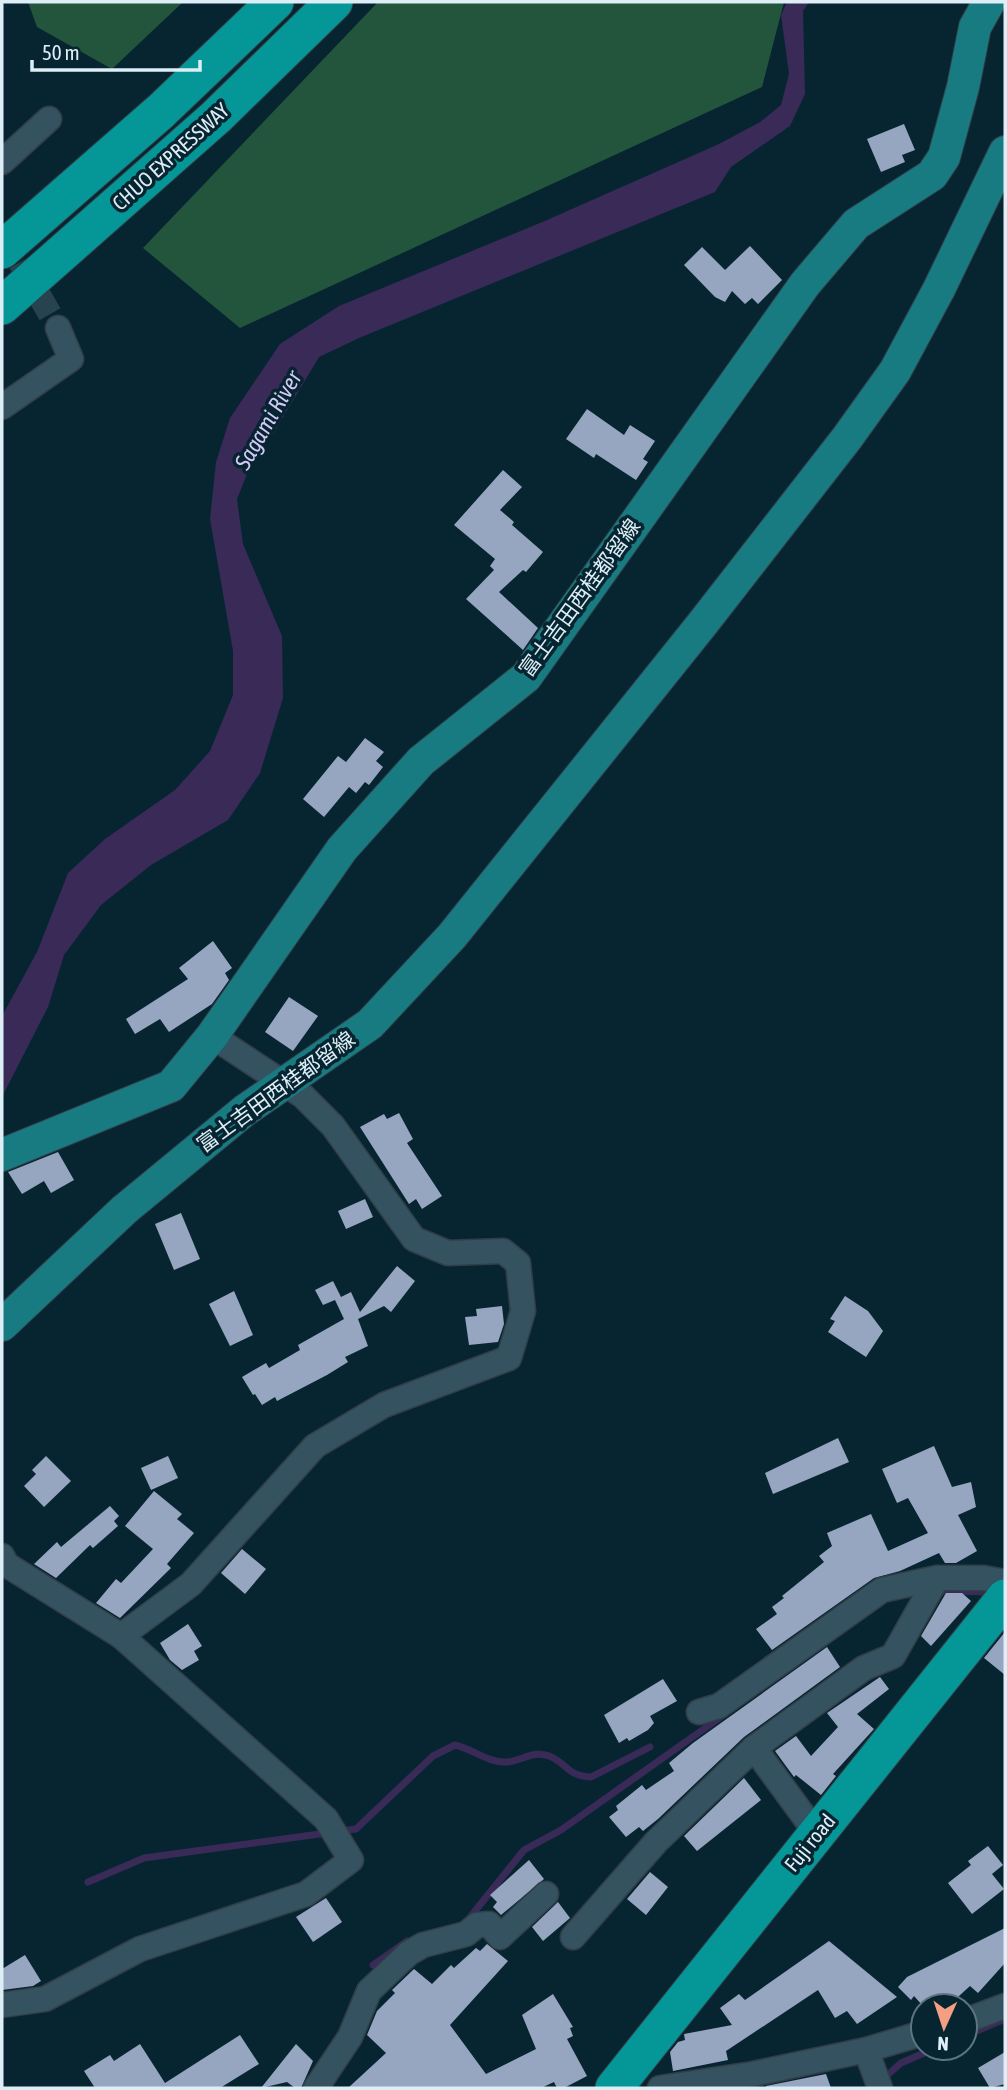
<svg xmlns="http://www.w3.org/2000/svg" width="1007" height="2090" viewBox="0 0 1007 2090" font-family="'Asap Condensed','Noto Sans JP',sans-serif">
<style>
.green{fill:#23553d}
.water{fill:#392a57}
.lines{fill:none;stroke-linecap:round;stroke-linejoin:round}
.stream{stroke:#392a57;stroke-width:7}
.building{fill:#97a6c0}
.minor-tunnel{stroke:#27434f;stroke-width:24;stroke-dasharray:24 12;stroke-linecap:butt}
.minor-casing{stroke:#313e47;stroke-width:27}
.major-casing{stroke:#313e47;stroke-width:34}
.highway-casing{stroke:#313e47;stroke-width:39}
.minor{stroke:#355260;stroke-width:24}
.major{stroke:#187b81;stroke-width:32}
.highway{stroke:#059797;stroke-width:37}
.labels{text-anchor:middle;stroke-width:7;stroke-linejoin:round;paint-order:stroke}
.street-label{font-size:21px;fill:#ddeef6;stroke:#072531}
.water-label{font-size:23px;font-style:italic;fill:#d4c8f6;stroke:#072531}
</style>
<rect width="100%" height="100%" fill="#072531"/>
<g class="green">
<polygon points="28,2 183,2 112,69 37,27"/>
<polygon points="378,2 784,2 762,87 240,328 143,248"/>
</g>
<polygon class="water" points="787,2 809,2 803,11 805,94 790,126 731,167 715,192 359,338 319,357 273,434 255,454 237,499 243,544 282,636 283,698 260,773 228,820 151,865 101,905 64,955 48,1007 2,1097 2,1016 37,952 68,873 105,839 175,790 210,751 233,695 233,651 210,519 216,462 230,418 280,344 339,306 547,220 719,144 760,122 781,105 789,74 781,15"/>
<g class="lines">
<g class="stream">
<polyline points="936,1591 994,1592"/>
<path d="M88,1882L144,1858L356,1829L433,1756L455,1745C473,1749 488,1763 507,1762C521,1761 533,1750 549,1756C567,1763 567,1776 591,1777L650,1747"/>
<polyline points="467,1921 524,1850 561,1830 725,1714"/>
<polyline points="373,1965 407,1941"/>
<polyline points="965,2036 1005,2019"/>
<polyline points="883,2079 901,2063 936,2048"/>
</g>
</g>
<g class="building">
<polygon points="904,124 915,150 902,155 905,162 881,172 867,139"/>
<polygon points="750,246 782,280 758,304 752,298 745,304 732,291 725,302 715,297 684,265 702,247 725,270"/>
<polygon points="587,409 624,435 630,425 655,441 643,459 648,462 636,480 596,454 594,458 566,439"/>
<polygon points="503,470 522,487 500,510 514,522 512,525 543,552 526,572 523,570 499,592 538,628 523,650 466,599 494,570 490,566 495,559 454,525"/>
<polygon points="365,738 384,752 376,761 383,767 369,785 365,782 356,793 349,787 324,817 303,799 338,756 346,762"/>
<polygon points="213,941 232,968 225,973 229,980 212,1004 169,1032 160,1019 135,1034 126,1019 188,979 179,968"/>
<polygon points="289,997 318,1016 293,1051 265,1032"/>
<polygon points="399,1113 413,1139 407,1143 442,1196 422,1209 416,1199 409,1204 360,1127 384,1114 387,1119"/>
<polygon points="58,1152 74,1180 51,1193 44,1181 22,1194 8,1172"/>
<polygon points="365,1199 373,1217 346,1229 338,1211"/>
<polygon points="181,1213 200,1259 174,1270 155,1224"/>
<polygon points="397,1266 415,1281 391,1312 384,1306 358,1319 368,1346 345,1357 348,1362 327,1375 277,1401 275,1397 262,1405 255,1394 253,1395 242,1377 266,1363 269,1368 300,1350 298,1345 344,1319 335,1300 323,1305 315,1290 333,1281 341,1297 351,1292 360,1312"/>
<polygon points="234,1291 253,1335 230,1346 209,1304"/>
<polygon points="845,1296 868,1311 883,1331 866,1357 828,1332 835,1321 830,1319"/>
<polygon points="502,1306 504,1324 498,1342 469,1345 465,1317 477,1316 476,1309"/>
<polygon points="838,1438 849,1462 773,1494 765,1473"/>
<polygon points="934,1446 952,1487 971,1482 976,1507 958,1515 977,1551 956,1563 945,1563 939,1553 900,1571 874,1578 772,1650 756,1629 777,1614 772,1607 784,1598 782,1596 824,1562 819,1556 832,1546 827,1533 871,1514 888,1551 928,1533 908,1498 897,1503 882,1469"/>
<polygon points="46,1456 71,1481 44,1507 24,1486 36,1474 32,1470"/>
<polygon points="168,1456 178,1478 151,1490 141,1468"/>
<polygon points="154,1491 182,1514 177,1519 194,1533 167,1564 171,1568 120,1618 96,1603 116,1579 121,1583 153,1549 125,1526"/>
<polygon points="110,1506 119,1516 114,1521 118,1526 93,1548 90,1545 56,1578 34,1564 57,1542 61,1547"/>
<polygon points="242,1549 266,1569 245,1594 221,1573"/>
<polygon points="946,1593 962,1593 971,1601 931,1646 921,1636"/>
<polygon points="188,1624 202,1646 194,1651 199,1660 182,1670 170,1660 160,1643"/>
<polygon points="1005,1632 1005,1675 984,1658"/>
<polygon points="827,1647 840,1667 744,1737 658,1819 643,1831 639,1827 626,1837 609,1817 618,1810 616,1806 642,1785 646,1790 674,1771 669,1763 693,1743"/>
<polygon points="880,1677 889,1689 857,1714 874,1729 833,1774 836,1776 821,1795 796,1775 794,1777 775,1751 796,1736 811,1756 838,1727 827,1713"/>
<polygon points="663,1679 677,1701 650,1716 654,1723 648,1730 629,1741 627,1738 619,1743 604,1715"/>
<polygon points="744,1778 761,1800 697,1851 684,1836"/>
<polygon points="988,1846 1003,1865 992,1874 1004,1889 972,1914 948,1883 971,1865 968,1861"/>
<polygon points="529,1860 544,1879 501,1915 493,1907 497,1902 490,1895"/>
<polygon points="650,1872 668,1887 646,1915 627,1899"/>
<polygon points="326,1898 342,1922 313,1942 296,1917"/>
<polygon points="558,1902 570,1918 543,1941 532,1927"/>
<polygon points="1005,1928 1005,1963 978,1993 970,1986 948,2006 923,2006 914,1996 911,2000 898,1987 907,1977"/>
<polygon points="829,1941 897,1997 857,2024 847,2011 835,2018 818,1990 726,2051 728,2060 673,2071 670,2052 678,2042 685,2040 684,2034 732,2025 720,2008 739,1994 745,2000"/>
<polygon points="487,1944 508,1961 450,2025 486,2074 536,2049 522,2015 553,1994 573,2027 570,2028 573,2036 567,2039 587,2076 564,2088 557,2088 554,2082 541,2088 348,2088 386,2053 367,2035 377,2011 395,1993 392,1990 414,1969 432,1984 451,1965 454,1968 476,1948 480,1951"/>
<polygon points="25,1955 41,1981 33,1986 2,1990 2,1969"/>
<polygon points="240,2035 259,2064 220,2088 95,2088 84,2071 110,2055 114,2061 140,2044 165,2083"/>
<polygon points="296,2044 313,2061 301,2088 295,2088 287,2082 261,2088"/>
<polygon points="1005,2052 1005,2084 990,2088 978,2068"/>
<polygon points="826,2074 831,2088 766,2088 766,2086"/>
</g>
<g class="lines">
<polyline class="minor-tunnel" points="2,231 58,328"/>
<g class="minor-casing">
<g id="minor">
<polyline points="2,162 49,119"/>
<polyline points="2,407 71,359 58,328"/>
<polyline points="2,1556 7,1565 121,1636"/>
<polyline points="699,1712 719,1706 882,1590 937,1578 984,1578 1005,1582"/>
<polyline points="754,1748 817,1834"/>
<polyline points="573,1937 656,1842 754,1748 864,1668 893,1656 937,1578"/>
<polyline points="2,2005 45,1999 140,1949 306,1894 351,1860 326,1819 121,1636 191,1584 315,1446 384,1405 509,1358 523,1311 518,1263 503,1251 448,1253 414,1239 333,1126 303,1096 212,1036"/>
<polyline points="965,2021 1005,2006"/>
<polyline points="866,2050 880,2088"/>
<polyline points="316,2088 350,2037 369,1991 409,1953 423,1945 466,1934 477,1925 489,1924 500,1937 546,1894"/>
<polyline points="660,2088 753,2074 866,2050 923,2033"/>
</g>
</g>
<g class="major-casing">
<g id="major">
<polyline points="2,1155 171,1086 212,1036 342,849 421,761 526,677 805,284 856,224 932,175 944,157 963,87 975,27 989,2"/>
<polyline points="2,1325 124,1210 244,1111 370,1024 452,936 703,623 847,438 895,371 939,289 1005,152"/>
</g>
</g>
<g class="highway-casing">
<g id="highway">
<polyline points="2,250 161,111 275,2"/>
<polyline points="2,306 216,117 334,2"/>
<polyline points="614,2088 1005,1598"/>
</g>
</g>
<use href="#minor" class="minor"/>
<use href="#major" class="major"/>
<use href="#highway" class="highway"/>
</g>
<g class="labels">
<g class="street-label">
<text transform="translate(171 157) rotate(-42)" y="7">CHUO EXPRESSWAY</text>
<text transform="translate(580 598) rotate(-54)" y="7">富士吉田西桂都留線</text>
<text transform="translate(276 1092) rotate(-36)" y="7">富士吉田西桂都留線</text>
<text transform="translate(810 1843) rotate(-51)" y="7">Fuji road</text>
</g>
<g class="water-label">
<text transform="translate(268 420) rotate(-60)" y="8">Sagami River</text>
</g>
</g>
<rect width="1007" height="2090" fill="none" stroke="#ddeef6" stroke-width="7"/>
<g transform="translate(944 2027) rotate(183)"><circle r="33" fill="#072531" stroke="#5d7580" stroke-width="2"/>
<path d="M0-5L12 26L0 18L-12 26Z" fill="#f39f83"/>
<text y="-10" font-size="19" font-weight="bold" text-anchor="middle" fill="#ddeef6">N</text>
</g>
<path d="M32 60v10h168v-10" fill="none" stroke="#ddeef6" stroke-width="3.5"/>
<text x="42" y="60" font-size="21" fill="#ddeef6" stroke="#072531" stroke-width="5" paint-order="stroke">50 m</text>
</svg>
